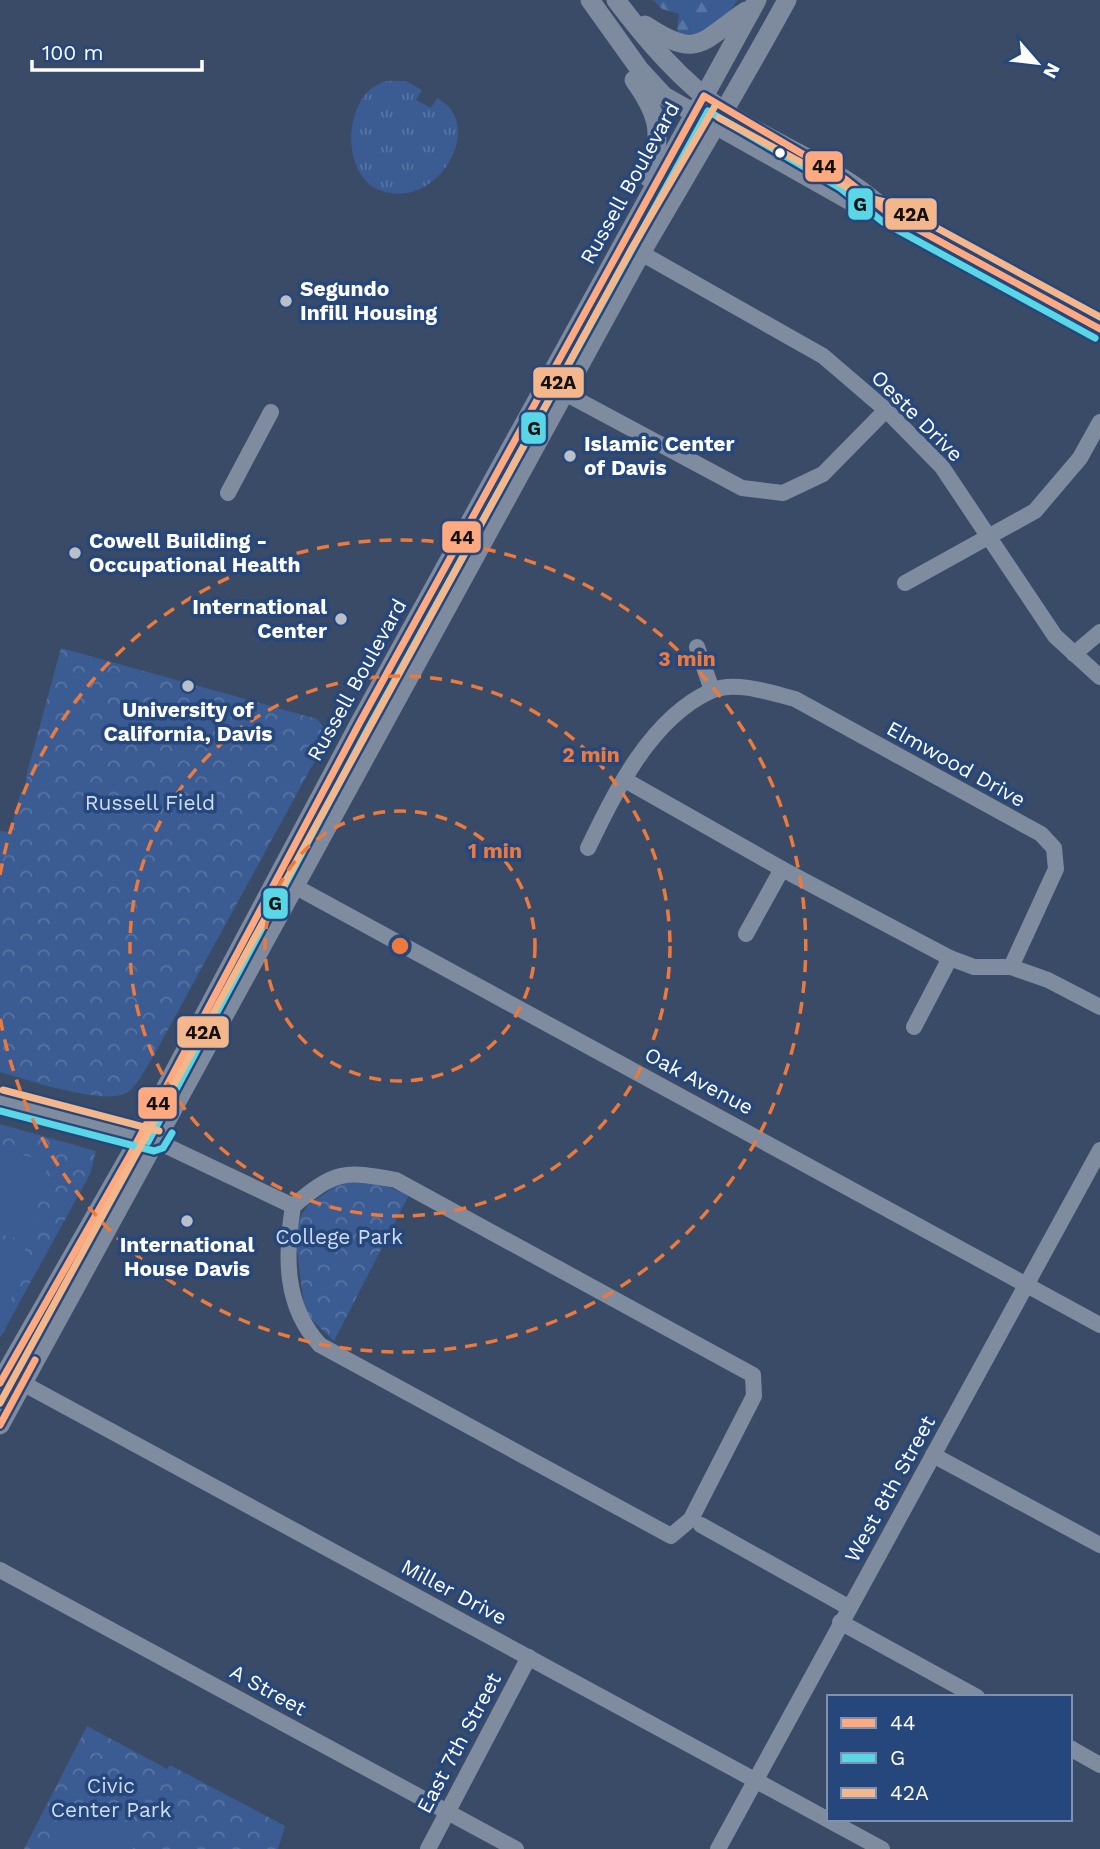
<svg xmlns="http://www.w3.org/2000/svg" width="1100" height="1849" viewBox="0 0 1100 1849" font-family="'Work Sans',sans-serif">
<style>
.grass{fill:url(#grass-tufts)}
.forest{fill:url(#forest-firs)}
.park{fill:url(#park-crowns)}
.pitch{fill:#3a5c92}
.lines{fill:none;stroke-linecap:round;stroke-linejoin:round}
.minor{stroke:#7f8c9f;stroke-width:16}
.major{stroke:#7e8a9e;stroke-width:19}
.bus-1-casing{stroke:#26477c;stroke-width:12}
.bus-2-casing{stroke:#26477c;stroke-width:12}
.bus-3-casing{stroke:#26477c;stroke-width:12}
.bus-1{stroke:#ffa980;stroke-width:7}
.bus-2{stroke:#5ad7e6;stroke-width:7}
.bus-3{stroke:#f3b78b;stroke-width:7}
.ring{fill:none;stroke:#ed7a3d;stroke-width:3.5;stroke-dasharray:12 9}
.bus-dot{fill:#fff;stroke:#26477c;stroke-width:2.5}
.poi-dot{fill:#bac0ca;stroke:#26477c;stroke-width:2.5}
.labels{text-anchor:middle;stroke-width:7;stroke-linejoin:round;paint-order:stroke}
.street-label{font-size:21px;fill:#fff;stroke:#26477c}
.poi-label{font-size:21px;font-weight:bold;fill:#fff;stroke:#26477c;text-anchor:start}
.park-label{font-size:21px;fill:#ceddf4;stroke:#26477c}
.centre{fill:#ed7a3d;stroke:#26477c;stroke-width:3.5}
.ring-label{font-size:21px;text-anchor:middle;font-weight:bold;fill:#ed7a3d;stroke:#26477c;stroke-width:7;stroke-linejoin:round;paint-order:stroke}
.line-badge{stroke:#26477c;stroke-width:2.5}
.pale-badge-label{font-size:19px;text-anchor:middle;font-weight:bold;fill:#111}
</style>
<defs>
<pattern id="grass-tufts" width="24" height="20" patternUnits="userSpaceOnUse" patternTransform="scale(1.75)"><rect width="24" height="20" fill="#3a5c92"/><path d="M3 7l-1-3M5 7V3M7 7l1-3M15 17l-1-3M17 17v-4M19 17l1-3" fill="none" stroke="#5874a2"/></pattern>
<pattern id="forest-firs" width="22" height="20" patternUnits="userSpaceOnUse" patternTransform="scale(1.75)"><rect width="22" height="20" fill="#3a5c92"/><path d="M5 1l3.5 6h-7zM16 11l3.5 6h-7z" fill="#5874a2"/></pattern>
<pattern id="park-crowns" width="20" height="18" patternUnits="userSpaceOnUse" patternTransform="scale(1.75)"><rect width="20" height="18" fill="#3a5c92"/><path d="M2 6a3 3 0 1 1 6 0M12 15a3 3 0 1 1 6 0" fill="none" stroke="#5874a2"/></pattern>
</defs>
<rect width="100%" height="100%" fill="#3a4b68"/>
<path class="grass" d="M405,81L422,90L416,100L431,108L437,98C487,124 439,210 382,191C340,178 342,96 383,82C390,80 398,81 405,81Z"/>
<path class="forest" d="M653,0H738C722,21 705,42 677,32L679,14L662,9Z"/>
<g class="park">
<path d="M61,648L317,719L326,730L324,744L153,1057C146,1067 138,1085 128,1092C105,1107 26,1079 0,1072V831L10,832L21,792H25L27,773Z"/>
<polygon points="0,1124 96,1151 90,1174 0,1338"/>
<polygon points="345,1180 381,1184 409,1195 334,1341 305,1313 296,1242 296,1224 308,1205"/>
<polygon points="87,1726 167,1769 170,1765 285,1826 278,1849 24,1849"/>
</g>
<g class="pitch">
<polygon points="0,1149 49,1162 27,1241 0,1234"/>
<polygon points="0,1242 25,1249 3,1328 0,1327"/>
<path d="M65,1805C97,1808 122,1817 133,1849H46Z"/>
</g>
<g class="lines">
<g class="minor">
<polyline points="641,253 823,356 886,410 942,467 1055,636 1100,677"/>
<polyline points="546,383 742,488 783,493 823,474 886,410"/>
<polyline points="228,493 271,412"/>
<polyline points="905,583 1035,511 1080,458 1100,422"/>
<polyline points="697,647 712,690"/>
<polyline points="1074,654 1100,632"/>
<polyline points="625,780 782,869 950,958 974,967 1011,967 1048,980 1100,1007"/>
<path d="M588,848C615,792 651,718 711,691C735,680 771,693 795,699L1041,834L1054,848L1056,869L1011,967"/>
<polyline points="285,881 1100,1325"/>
<polyline points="746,934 782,869"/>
<polyline points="914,1027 950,958"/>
<path d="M0,1100L156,1141L293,1206C285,1256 284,1306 320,1345L671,1536L691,1519L754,1396L753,1375L396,1180C343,1170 335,1171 293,1206"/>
<polyline points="13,1378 882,1849"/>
<polyline points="933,1455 1100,1545"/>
<polyline points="701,1525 848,1607"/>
<polyline points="0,1570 516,1849"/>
<polyline points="840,1622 977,1697"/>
<polyline points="1070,1748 1100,1765"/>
<polyline points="428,1849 529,1657"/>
<polyline points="718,1849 1100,1150"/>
</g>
<g class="major">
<polyline points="590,0 640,70 664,96 861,207 886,213"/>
<path d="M616,0C647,41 682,82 724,111C777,147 842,168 888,213L1100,329"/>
<path d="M645,25C699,61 701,41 746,11"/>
<path d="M634,80C661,118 662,134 649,178"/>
<polyline points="0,1383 130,1155 359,724 757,0"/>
<path d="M0,1425L641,253C690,169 740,86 787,0"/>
</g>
<g class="bus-1-casing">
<g id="bus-1">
<polyline points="0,1383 130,1155 359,724 704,96 845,179 888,213 1100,329"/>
<polyline points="0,1425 35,1360"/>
</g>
</g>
<g class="bus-2-casing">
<g id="bus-2">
<polyline points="0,1111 154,1151 163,1148 172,1133"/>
<polyline points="148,1142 368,729 708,111 840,188 883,222 1095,338"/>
</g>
</g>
<g class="bus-3-casing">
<g id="bus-3">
<polyline points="719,118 865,197 893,204 1100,317"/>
<polyline points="3,1090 159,1131"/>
<polyline points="0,1403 632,248 715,106"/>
</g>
</g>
<use href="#bus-1" class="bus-1"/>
<use href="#bus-2" class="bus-2"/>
<use href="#bus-3" class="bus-3"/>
</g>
<g class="ring">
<circle cx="400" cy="946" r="135"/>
<circle cx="400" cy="946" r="270"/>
<path d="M0 875A406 406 0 1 1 0 1017"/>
</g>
<circle class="bus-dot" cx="780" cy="153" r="6"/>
<g class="poi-dot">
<circle cx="286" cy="301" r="7"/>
<circle cx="570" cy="456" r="7"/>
<circle cx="75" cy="553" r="7"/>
<circle cx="341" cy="619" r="7"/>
<circle cx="188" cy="686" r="7"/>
<circle cx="187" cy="1221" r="7"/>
</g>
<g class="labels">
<g class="street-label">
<text transform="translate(630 183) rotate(-61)" y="7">Russell Boulevard</text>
<text transform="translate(917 416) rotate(45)" y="7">Oeste Drive</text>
<text transform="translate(357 680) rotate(-61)" y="7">Russell Boulevard</text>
<text transform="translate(956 764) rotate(29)" y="7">Elmwood Drive</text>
<text transform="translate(699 1081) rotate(28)" y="7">Oak Avenue</text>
<text transform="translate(890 1489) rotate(-61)" y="7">West 8th Street</text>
<text transform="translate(454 1592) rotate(28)" y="7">Miller Drive</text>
<text transform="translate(268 1690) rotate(29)" y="7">A Street</text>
<text transform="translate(459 1743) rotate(-62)" y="7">East 7th Street</text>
</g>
<g class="poi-label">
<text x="300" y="296">Segundo<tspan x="300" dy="24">Infill Housing</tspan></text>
<text x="584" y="451">Islamic Center<tspan x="584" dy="24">of Davis</tspan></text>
<text x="89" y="548">Cowell Building -<tspan x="89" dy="24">Occupational Health</tspan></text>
<text x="327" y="614" text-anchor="end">International<tspan x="327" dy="24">Center</tspan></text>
<text x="188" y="717" text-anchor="middle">University of<tspan x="188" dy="24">California, Davis</tspan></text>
<text x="187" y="1252" text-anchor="middle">International<tspan x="187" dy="24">House Davis</tspan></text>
</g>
<g class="park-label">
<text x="150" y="810">Russell Field</text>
<text x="339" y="1244">College Park</text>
<text x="111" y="1793">Civic<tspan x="111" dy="24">Center Park</tspan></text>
</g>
</g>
<circle cx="400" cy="946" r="10" class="centre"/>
<g class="ring-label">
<text x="687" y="666">3 min</text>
<text x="591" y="762">2 min</text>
<text x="495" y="858">1 min</text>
</g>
<g class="line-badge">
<rect x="804" y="150" width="40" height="33" rx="7" fill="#ffa980"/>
<rect x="847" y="187" width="27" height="34" rx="7" fill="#5ad7e6"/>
<rect x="884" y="197" width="54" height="34" rx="7" fill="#f3b78b"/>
<rect x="532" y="366" width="53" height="33" rx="7" fill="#f3b78b"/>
<rect x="520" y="411" width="27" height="34" rx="7" fill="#5ad7e6"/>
<rect x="441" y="520" width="41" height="34" rx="7" fill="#ffa980"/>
<rect x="262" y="887" width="27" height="33" rx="7" fill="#5ad7e6"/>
<rect x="176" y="1015" width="54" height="34" rx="7" fill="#f3b78b"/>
<rect x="137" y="1086" width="41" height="34" rx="7" fill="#ffa980"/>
</g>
<g class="pale-badge-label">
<text x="824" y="173">44</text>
<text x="860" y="211">G</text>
<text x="911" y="221">42A</text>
<text x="558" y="389">42A</text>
<text x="534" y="435">G</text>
<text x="462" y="544">44</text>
<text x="275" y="910">G</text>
<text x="203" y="1039">42A</text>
<text x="158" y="1110">44</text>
</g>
<rect x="827" y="1695" width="245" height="126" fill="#26477c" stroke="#7d91b0" stroke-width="2"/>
<rect x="841" y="1718" width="35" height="10" fill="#ffa980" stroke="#7d91b0" stroke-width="2"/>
<text x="890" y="1730" font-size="21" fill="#ffffff">44</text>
<rect x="841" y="1753" width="35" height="10" fill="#5ad7e6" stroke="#7d91b0" stroke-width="2"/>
<text x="890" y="1765" font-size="21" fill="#ffffff">G</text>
<rect x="841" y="1788" width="35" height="10" fill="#f3b78b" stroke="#7d91b0" stroke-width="2"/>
<text x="890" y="1800" font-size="21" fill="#ffffff">42A</text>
<g transform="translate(1037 63) rotate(118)" stroke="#26477c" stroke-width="5" paint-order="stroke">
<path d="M0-5L12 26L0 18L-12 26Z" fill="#ffffff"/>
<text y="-10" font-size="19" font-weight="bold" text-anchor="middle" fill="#ffffff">N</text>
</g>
<path d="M32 60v10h170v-10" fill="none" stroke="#ffffff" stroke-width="3.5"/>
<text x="42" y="60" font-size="21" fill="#ffffff" stroke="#26477c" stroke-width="5" paint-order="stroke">100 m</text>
</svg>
